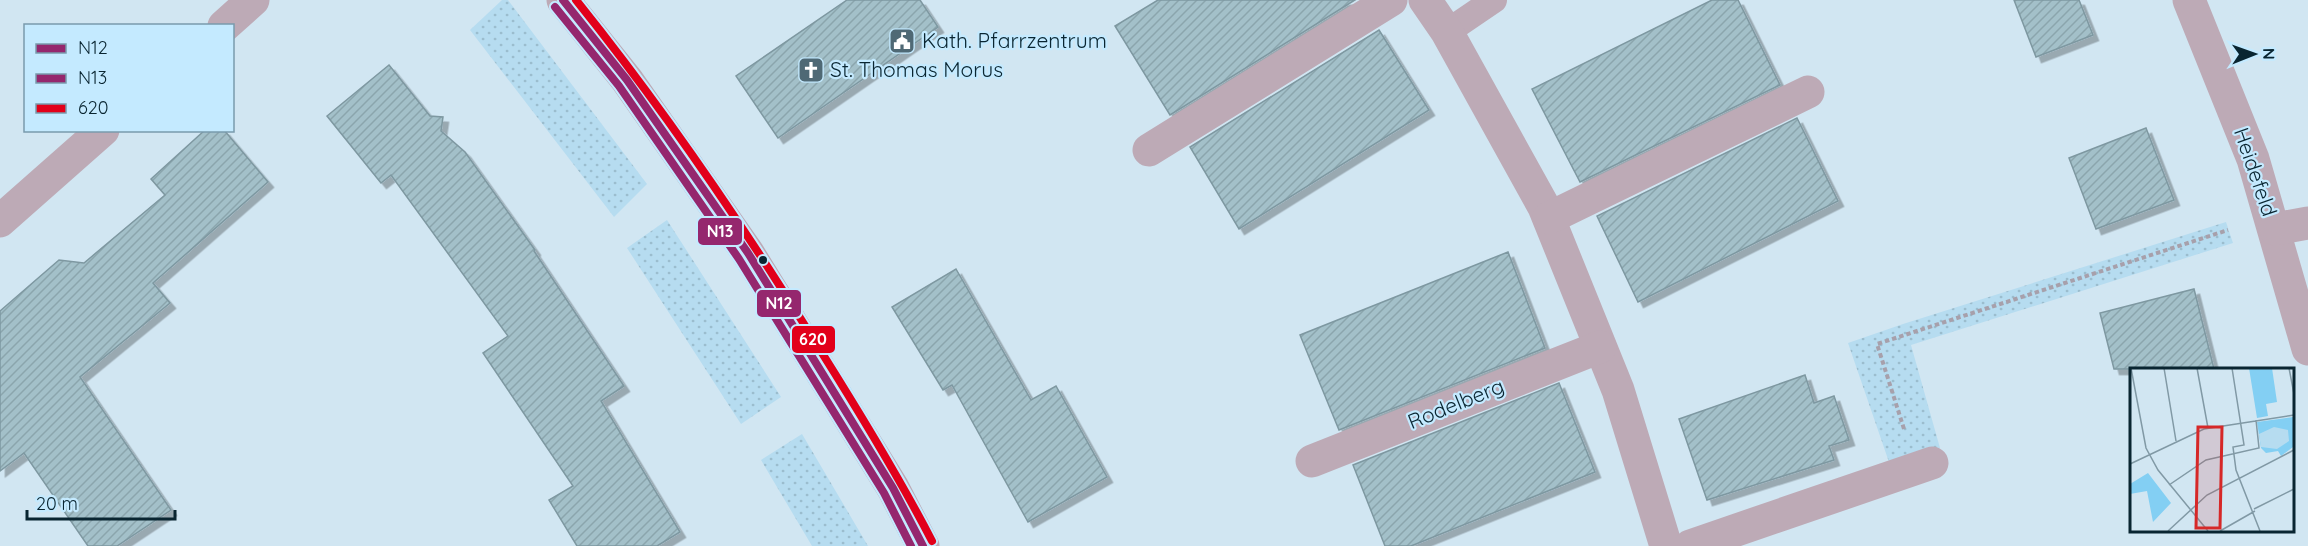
<svg xmlns="http://www.w3.org/2000/svg" width="2308" height="546" viewBox="0 0 2308 546" font-family="Quicksand,sans-serif">
<style>
.green{fill:url(#green-dots)}
.building{fill:url(#building-hatch);stroke:#7e98a1;stroke-width:1.5;filter:url(#shadow)}
.lines{fill:none;stroke-linecap:round;stroke-linejoin:round}
.path{stroke:#a7a0ab;stroke-width:4;stroke-dasharray:4.5 3;stroke-linecap:butt}
.service{stroke:#bdaab6;stroke-width:26}
.minor{stroke:#bdaab6;stroke-width:33}
.tertiary{stroke:#bdaab6;stroke-width:33}
.bus-1-casing{stroke:#c4eaff;stroke-width:12}
.bus-2-casing{stroke:#c4eaff;stroke-width:12}
.bus-3-casing{stroke:#c4eaff;stroke-width:12}
.bus-1{stroke:#95276e;stroke-width:8}
.bus-2{stroke:#95276e;stroke-width:8}
.bus-3{stroke:#e2001a;stroke-width:8}
.bus-dot{fill:#092531;stroke:#c4eaff;stroke-width:2}
.labels{text-anchor:middle;stroke-width:4.5;stroke-linejoin:round;paint-order:stroke}
.poi-label{font-size:21px;fill:#092531;stroke:#c4eaff;text-anchor:start}
.street-label{font-size:21px;fill:#092531;stroke:#c4eaff}
.inset-road{fill:none;stroke:#8199a5;stroke-width:1.5}
.view{fill:#d62828;fill-opacity:0.15;stroke:#d62828;stroke-width:3}
.inset-edge{fill:none;stroke:#092531;stroke-width:3}
.line-badge{stroke:#c4eaff;stroke-width:2}
.badge-label{font-size:16px;text-anchor:middle;font-weight:bold;fill:#fff}
</style>
<defs>
<pattern id="green-dots" width="8" height="8" patternUnits="userSpaceOnUse" patternTransform="scale(1.5)"><rect width="8" height="8" fill="#b6dcf0"/><path d="M2 2h.1M6 6h.1" fill="none" stroke="#9bbdce" stroke-width="1.8" stroke-linecap="round"/></pattern>
<pattern id="building-hatch" width="6" height="6" patternUnits="userSpaceOnUse" patternTransform="scale(1.5)"><rect width="6" height="6" fill="#a3c0c9"/><path d="M-1 1l2-2M0 6l6-6M5 7l2-2" fill="none" stroke="#8ba5ad"/></pattern>
<filter id="shadow"><feDropShadow dx="5.5" dy="5.5" stdDeviation="0" flood-color="#0004"/></filter>
</defs>
<rect width="100%" height="100%" fill="#d1e6f2"/>
<g class="green">
<polygon points="502,0 508,0 647,184 614,217 470,30"/>
<polygon points="667,220 781,397 741,424 627,248"/>
<polygon points="2226,222 2233,243 1911,345 1940,448 1890,465 1848,343 1903,324"/>
<polygon points="802,434 868,546 812,546 761,460"/>
</g>
<g class="building">
<polygon points="847,0 920,0 938,27 778,138 736,76"/>
<polygon points="1158,0 1355,0 1170,115 1115,26"/>
<polygon points="1712,0 1738,0 1780,85 1580,182 1532,89"/>
<polygon points="2014,0 2079,0 2093,35 2036,57"/>
<polygon points="1379,30 1429,110 1239,229 1190,147"/>
<polygon points="389,65 430,116 443,117 441,131 465,152 535,250 534,251 624,386 601,401 680,532 657,546 577,546 549,500 573,486 483,353 508,336 391,175 381,183 327,116"/>
<polygon points="1797,118 1838,201 1638,302 1597,216"/>
<polygon points="2146,128 2174,200 2096,229 2069,158"/>
<polygon points="205,130 224,130 268,182 153,283 170,303 80,377 171,510 117,546 88,546 24,453 0,471 0,311 59,260 84,263 165,195 151,179"/>
<polygon points="1508,252 1545,348 1339,430 1300,335"/>
<polygon points="956,269 1031,400 1056,386 1107,477 1028,522 952,385 943,390 892,307"/>
<polygon points="2194,289 2214,369 2114,369 2100,313"/>
<polygon points="1805,375 1814,403 1834,396 1849,440 1829,446 1834,460 1707,500 1679,419"/>
<polygon points="1559,383 1595,472 1411,546 1385,546 1353,465"/>
</g>
<g class="lines">
<polyline class="path" points="1904,429 1877,344 2228,230"/>
<polyline class="service" points="1447,32 1494,0"/>
<g class="minor">
<polyline points="1425,0 1447,32 1544,207 1618,390 1666,546"/>
<polyline points="2189,0 2253,159 2308,349"/>
<polyline points="224,26 253,0"/>
<polyline points="1149,150 1391,0"/>
<polyline points="1549,218 1808,92"/>
<polyline points="0,221 103,130"/>
<polyline points="2275,229 2308,223"/>
<polyline points="1312,461 1600,347"/>
<polyline points="1690,546 1932,463"/>
</g>
<polyline class="tertiary" points="563,0 627,80 748,253 893,488 923,546"/>
<g class="bus-1-casing">
<polyline id="bus-1" points="563,0 627,80 748,253 893,488 923,546"/>
</g>
<g class="bus-2-casing">
<polyline id="bus-2" points="555,7 619,86 739,259 884,493 911,546"/>
</g>
<g class="bus-3-casing">
<path id="bus-3" d="M576,0C666,112 747,231 822,353C861,415 899,477 932,541"/>
</g>
<use href="#bus-1" class="bus-1"/>
<use href="#bus-2" class="bus-2"/>
<use href="#bus-3" class="bus-3"/>
</g>
<defs>
<g id="civic-square" transform="scale(1.35)"><rect x="-9" y="-9" width="18" height="18" rx="4" fill="#4f6975" stroke="#c4eaff"/><path d="M-.6-6.5H3V-4.5H.6V-3L4-1V1h2V6H-6V1h2V-1L-.6-3ZM-1.2 2.5V6h2.4V2.5Z" fill="#fff"/></g>
<g id="church-square" transform="scale(1.35)"><rect x="-9" y="-9" width="18" height="18" rx="4" fill="#4f6975" stroke="#c4eaff"/><path d="M-1.2-6h2.4v3.5h3.3v2.4h-3.3V6h-2.4V-.1h-3.3v-2.4h3.3Z" fill="#fff"/></g>
</defs>
<g fill-rule="evenodd">
<use href="#civic-square" x="902" y="41"/>
<use href="#church-square" x="811" y="70"/>
</g>
<circle class="bus-dot" cx="763" cy="260" r="5"/>
<g class="labels">
<g class="poi-label">
<text x="922" y="48">Kath. Pfarrzentrum</text>
<text x="830" y="77">St. Thomas Morus</text>
</g>
<g class="street-label">
<text transform="translate(2255 172) rotate(71)" y="7">Heidefeld</text>
<text transform="translate(1456 404) rotate(-22)" y="7">Rodelberg</text>
</g>
</g>
<g transform="translate(2130 368)">
<rect width="164" height="164" fill="#d1e6f2"/>
<path d="M119,0H142L147,34L136,36L138,48L127,50ZM163,49V79L151,88L148,83L136,85L131,80L127,54ZM18,105L41,135L23,154L17,123L0,126V116Z" fill="#83cff3"/>
<path d="M144,59L158,62L159,73L147,81L131,79L129,66Z" fill="#b6dcf0"/>
<path class="inset-road" d="M1,0L16,80L28,102L78,163M34,0L46,73M67,0L78,60M102,0L114,77L103,79L106,102L130,163M159,0L164,26M0,96L74,61L164,47M39,117L76,92L129,80L126,52M124,141L164,121M38,163L77,127L164,82M90,163L125,143"/>
<path class="view" d="M68,59H92L90,160H66Z"/>
<rect width="164" height="164" class="inset-edge"/>
</g>
<g class="line-badge">
<rect x="697" y="217" width="46" height="29" rx="6" fill="#95276e"/>
<rect x="756" y="289" width="46" height="29" rx="6" fill="#95276e"/>
<rect x="791" y="325" width="45" height="29" rx="6" fill="#e2001a"/>
</g>
<g class="badge-label">
<text x="720" y="237">N13</text>
<text x="779" y="309">N12</text>
<text x="813" y="345">620</text>
</g>
<rect x="24" y="24" width="210" height="108" fill="#c4eaff" stroke="#799bad" stroke-width="1.5"/>
<rect x="36" y="44" width="30" height="9" fill="#95276e" stroke="#799bad" stroke-width="1.5"/>
<text x="78" y="54" font-size="18" fill="#092531">N12</text>
<rect x="36" y="74" width="30" height="9" fill="#95276e" stroke="#799bad" stroke-width="1.5"/>
<text x="78" y="84" font-size="18" fill="#092531">N13</text>
<rect x="36" y="104" width="30" height="9" fill="#e2001a" stroke="#799bad" stroke-width="1.5"/>
<text x="78" y="114" font-size="18" fill="#092531">620</text>
<g transform="translate(2254 54) rotate(89)" stroke="#c4eaff" stroke-width="4.5" paint-order="stroke">
<path d="M0-4.5L10 22L0 15L-10 22Z" fill="#092531"/>
<text y="-9" font-size="16" font-weight="bold" text-anchor="middle" fill="#092531">N</text>
</g>
<path d="M27 510v9h148v-9" fill="none" stroke="#092531" stroke-width="3"/>
<text x="36" y="510" font-size="18" fill="#092531" stroke="#c4eaff" stroke-width="4.5" paint-order="stroke">20 m</text>
</svg>
